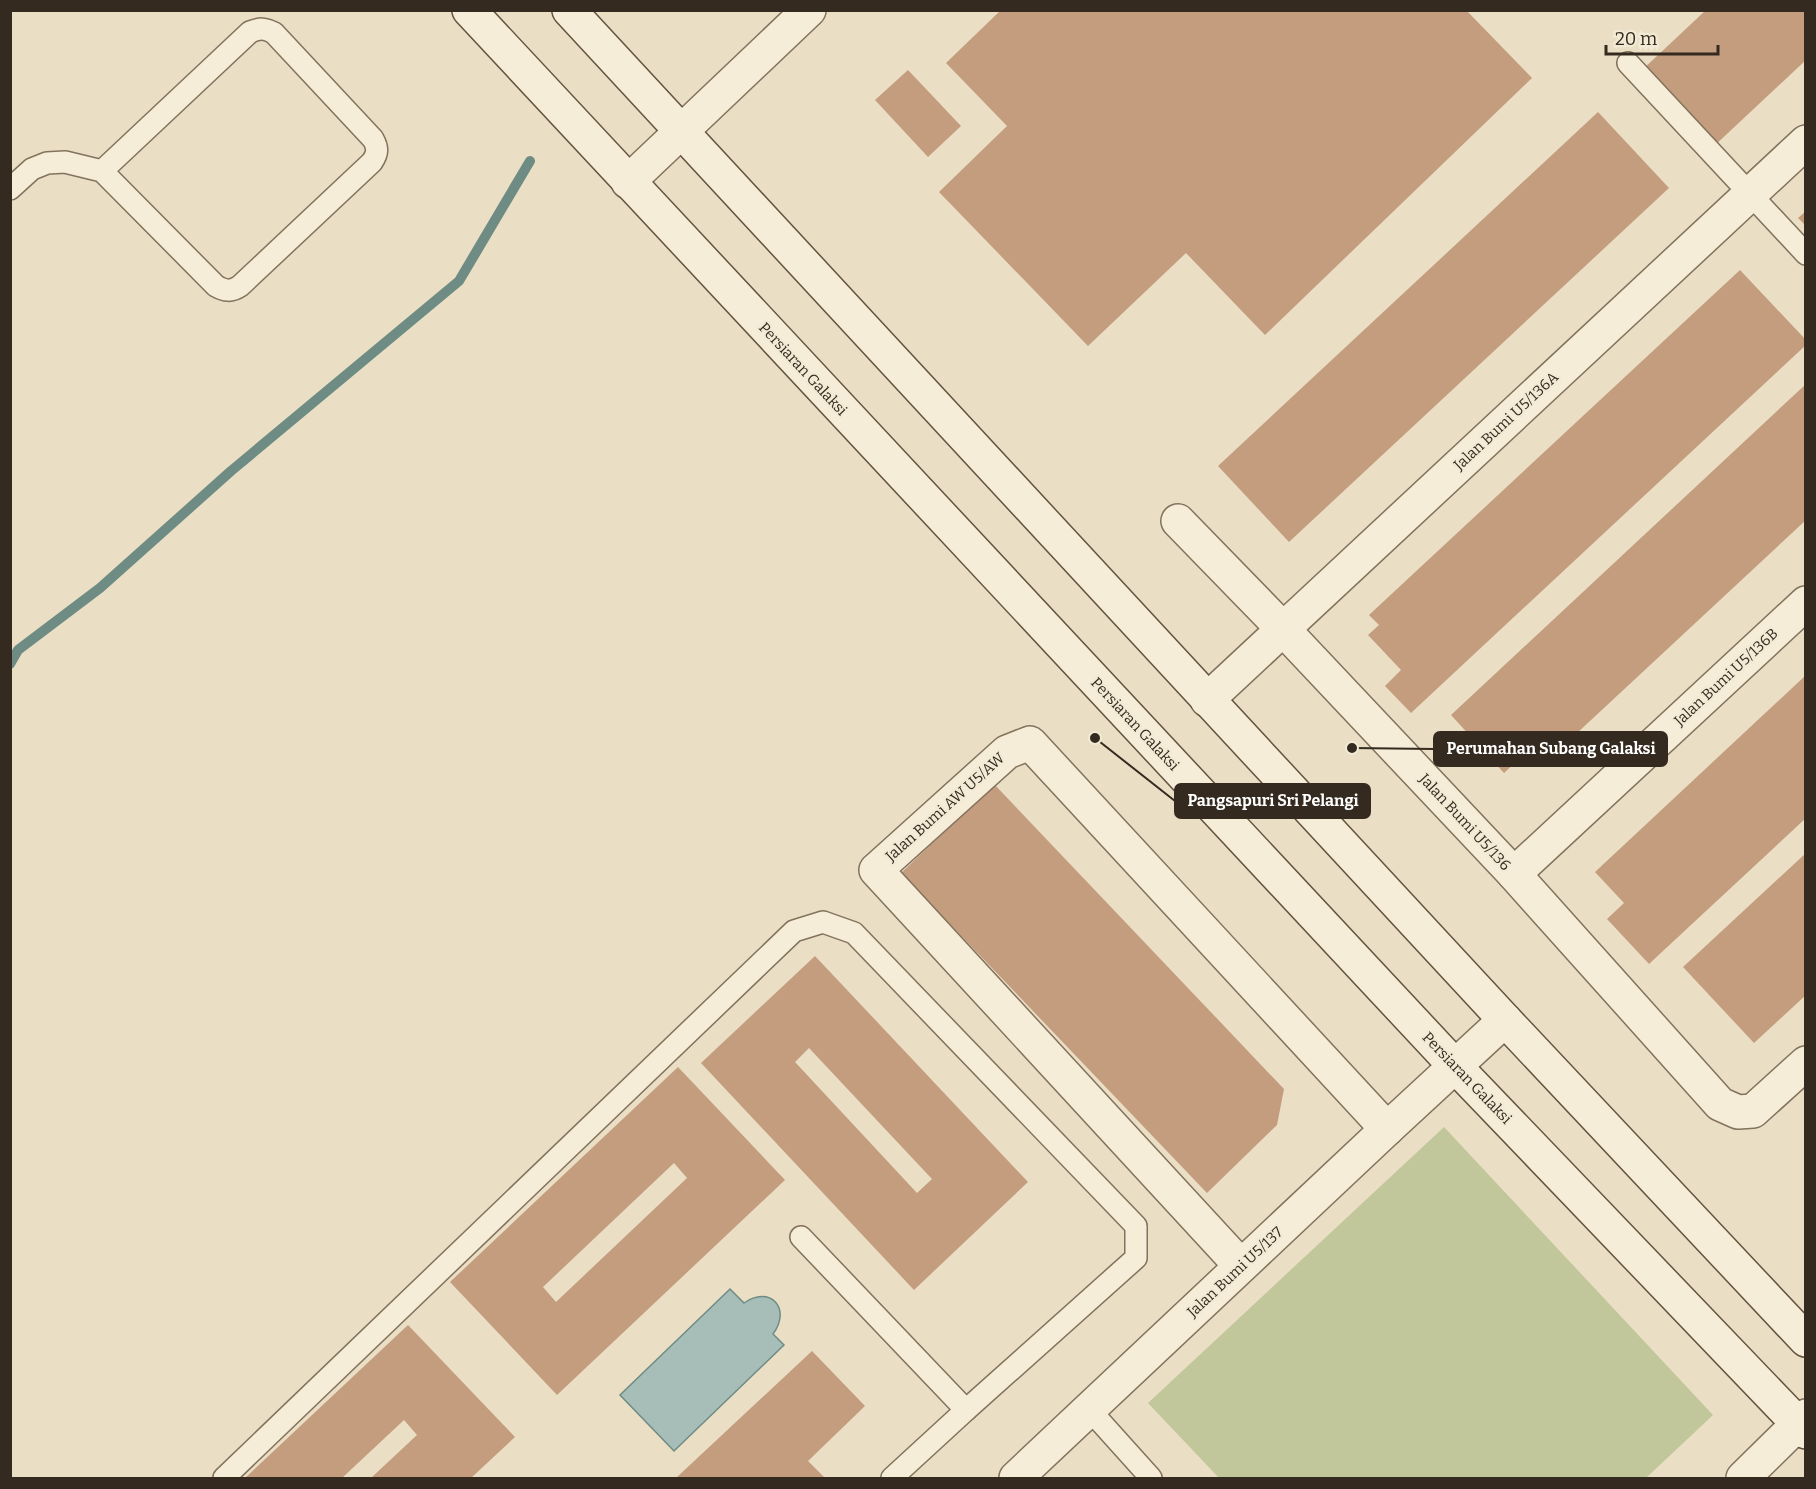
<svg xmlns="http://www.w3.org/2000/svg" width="1816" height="1489" viewBox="0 0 1816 1489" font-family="Bitter,serif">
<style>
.green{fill:#c1c79a}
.water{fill:#a6beb7;stroke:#6e8b84;stroke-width:1.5}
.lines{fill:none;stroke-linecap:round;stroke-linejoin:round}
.stream{stroke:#6e8b84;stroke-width:10}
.building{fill:#c49c7e;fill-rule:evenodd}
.lane-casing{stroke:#83725d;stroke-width:24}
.street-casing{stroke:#83725d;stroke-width:36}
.secondary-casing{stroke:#655340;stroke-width:36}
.lane{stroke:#f5edd7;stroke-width:21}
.street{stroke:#f5edd7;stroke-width:33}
.secondary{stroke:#f5edd7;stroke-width:33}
.labels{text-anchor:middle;stroke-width:4.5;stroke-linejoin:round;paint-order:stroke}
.street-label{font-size:15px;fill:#342a1f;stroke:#f2ead4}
.leader{fill:none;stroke:#342a1f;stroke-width:2}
.callout-dot{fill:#342a1f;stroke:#f2ead4;stroke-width:2}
.callout{fill:#342a1f;stroke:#342a1f;stroke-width:2}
.callout-label{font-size:16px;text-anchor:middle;font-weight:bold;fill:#fff}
</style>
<rect width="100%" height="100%" fill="#eadfc5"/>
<polygon class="green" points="1444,1127 1713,1415 1646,1478 1219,1478 1148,1403"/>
<path class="water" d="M730,1289L744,1303C770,1285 792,1308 773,1334L784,1345L674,1451L620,1395Z"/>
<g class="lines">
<polyline class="stream" points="10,664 18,650 100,588 231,471 459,281 530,161"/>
</g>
<g class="building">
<polygon points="1001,10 1466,10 1532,78 1265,335 1186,253 1088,346 939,192 1007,126 946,63"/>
<polygon points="1706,10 1806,10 1806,60 1712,148 1641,71"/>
<polygon points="908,70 961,126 928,157 875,100"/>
<polygon points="1598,112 1669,188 1289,542 1218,466"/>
<polygon points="1806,211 1806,226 1798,218"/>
<polygon points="1740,270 1806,340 1806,345 1411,713 1385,686 1401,670 1368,635 1379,625 1369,615"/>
<polygon points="1806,384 1806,520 1547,761 1533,746 1504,773 1451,715"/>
<polygon points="1806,675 1806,818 1649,964 1607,919 1624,903 1595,872"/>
<polygon points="994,784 1284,1089 1277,1125 1207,1193 901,873"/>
<polygon points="1806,853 1806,995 1754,1043 1683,967"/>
<path d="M815,956L1028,1182L914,1290L701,1063ZM809,1048L932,1179L917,1193L795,1062Z"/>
<path d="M678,1067L785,1180L557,1395L450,1282ZM674,1163L687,1178L556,1302L543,1287Z"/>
<polygon points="408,1325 515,1437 471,1478 371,1478 417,1435 404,1420 342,1478 245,1478"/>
<polygon points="812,1351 865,1406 808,1461 825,1478 676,1478"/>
</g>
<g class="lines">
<g class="lane-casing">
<g id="lane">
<polyline points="1628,63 1806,254"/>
<path d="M10,189L32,169L47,163L65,162L102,171L216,286C225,291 231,292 240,286L372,162C378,153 378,148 373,139L274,33C265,28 260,28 250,32L102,171"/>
<polyline points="801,1237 966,1410 892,1478"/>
<polyline points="1089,1409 1151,1478"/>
<polyline points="224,1478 794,931 823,922 854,933 1136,1226 1136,1258 966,1410"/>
</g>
</g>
<g class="street-casing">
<g id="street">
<polyline points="628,182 809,10"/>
<polyline points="1178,521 1283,629 1514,874 1720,1104 1738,1112 1753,1111 1806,1063"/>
<polyline points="1207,700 1806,142"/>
<polyline points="1514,874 1806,603"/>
<polyline points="1241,1266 876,870 1007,752 1030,743 1387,1129"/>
<polyline points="1016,1478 1387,1129 1505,1020"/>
<polyline points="1743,1478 1806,1416"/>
</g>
</g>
<g class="secondary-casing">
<g id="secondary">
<polyline points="469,10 1455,1066 1806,1432"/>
<polyline points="569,10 1505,1020 1806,1340"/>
</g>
</g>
<use href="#lane" class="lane"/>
<use href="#street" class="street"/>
<use href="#secondary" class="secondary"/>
</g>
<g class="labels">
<g class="street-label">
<text transform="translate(803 369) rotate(47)" y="5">Persiaran Galaksi</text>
<text transform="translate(1506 421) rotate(-43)" y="5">Jalan Bumi U5/136A</text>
<text transform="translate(1726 677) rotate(-43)" y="5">Jalan Bumi U5/136B</text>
<text transform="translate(1135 724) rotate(47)" y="5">Persiaran Galaksi</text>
<text transform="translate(945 807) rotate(-42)" y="5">Jalan Bumi AW U5/AW</text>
<text transform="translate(1465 822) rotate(47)" y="5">Jalan Bumi U5/136</text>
<text transform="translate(1467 1078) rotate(46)" y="5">Persiaran Galaksi</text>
<text transform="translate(1235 1272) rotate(-43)" y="5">Jalan Bumi U5/137</text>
</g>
</g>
<path class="leader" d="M1352 748L1434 749M1095 738L1175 801"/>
<g class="callout-dot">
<circle cx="1352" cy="748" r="6"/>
<circle cx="1095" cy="738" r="6"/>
</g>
<g class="callout">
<rect x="1434" y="732" width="233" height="34" rx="6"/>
<rect x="1175" y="784" width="195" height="34" rx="6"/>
</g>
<g class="callout-label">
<text x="1551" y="754">Perumahan Subang Galaksi</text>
<text x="1273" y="806">Pangsapuri Sri Pelangi</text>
</g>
<rect width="1816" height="1489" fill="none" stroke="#342a1f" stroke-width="24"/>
<path d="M1606 45v9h112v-9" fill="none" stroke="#342a1f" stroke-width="3"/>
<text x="1615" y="45" font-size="18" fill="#342a1f" stroke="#f2ead4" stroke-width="4.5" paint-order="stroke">20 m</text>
</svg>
